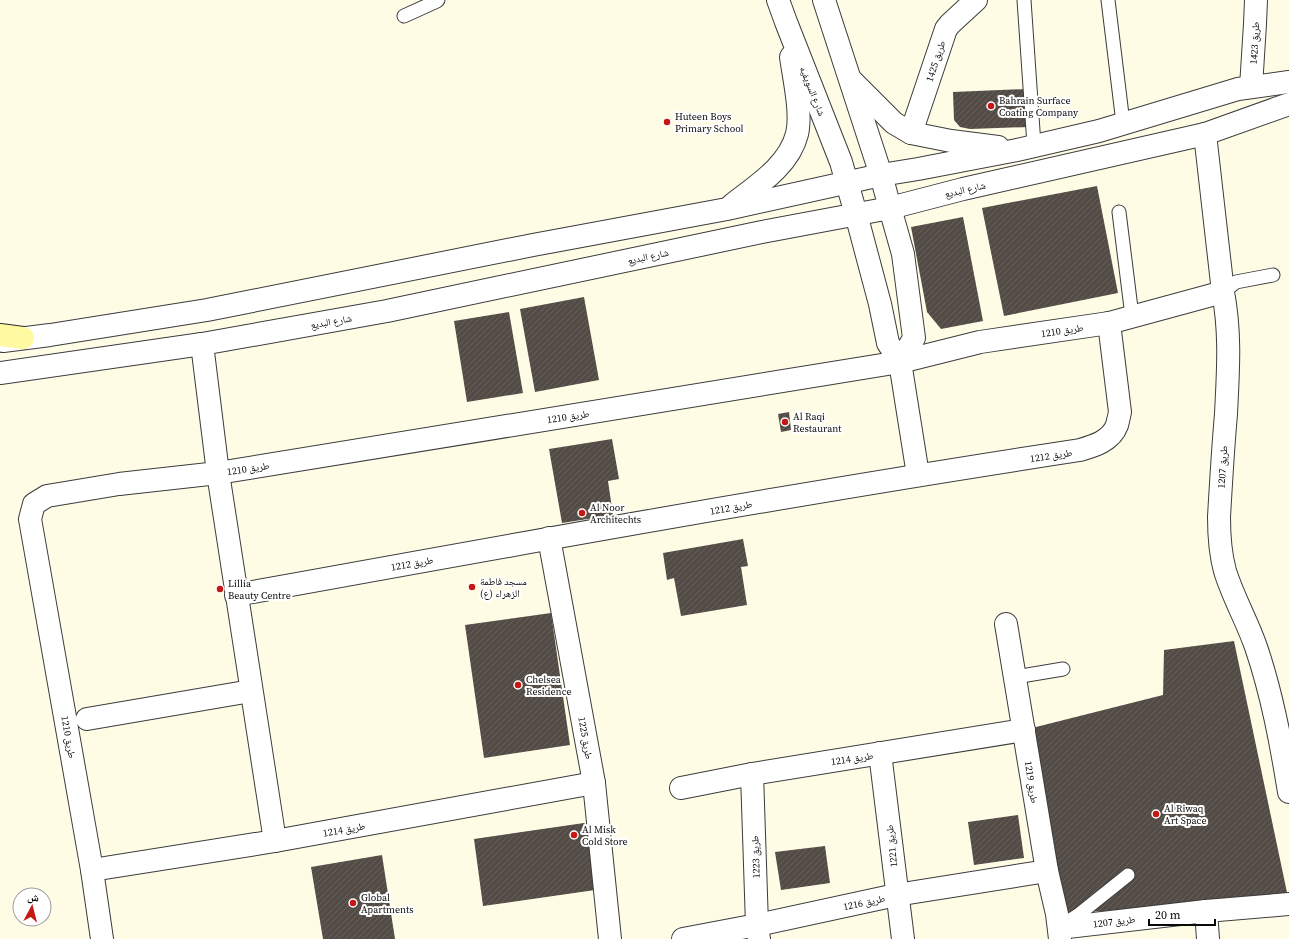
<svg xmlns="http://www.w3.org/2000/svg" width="1289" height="939" viewBox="0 0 1289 939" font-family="'Source Serif 4','Noto Naskh Arabic',serif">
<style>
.building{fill:url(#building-hatch)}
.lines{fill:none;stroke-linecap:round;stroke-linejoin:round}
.service-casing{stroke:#3c3c3c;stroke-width:15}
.minor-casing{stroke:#3c3c3c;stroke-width:24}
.tertiary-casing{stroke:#3c3c3c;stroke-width:24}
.secondary-casing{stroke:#2b2b2b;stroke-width:24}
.service{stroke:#fff;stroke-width:13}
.minor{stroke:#fff;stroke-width:22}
.tertiary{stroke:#fff;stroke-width:22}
.secondary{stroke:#fffaa1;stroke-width:22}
.poi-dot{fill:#c51816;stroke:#fff;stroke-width:1.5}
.labels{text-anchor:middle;stroke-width:4;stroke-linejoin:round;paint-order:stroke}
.street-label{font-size:10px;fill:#090909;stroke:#fff}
.poi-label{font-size:10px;fill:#090909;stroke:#fff;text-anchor:start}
</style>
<defs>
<pattern id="building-hatch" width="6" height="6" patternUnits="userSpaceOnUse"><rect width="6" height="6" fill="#534b45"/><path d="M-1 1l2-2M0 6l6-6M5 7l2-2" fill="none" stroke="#67605b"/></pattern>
</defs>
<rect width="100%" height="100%" fill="#fffce6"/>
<g class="building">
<polygon points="1027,89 1028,127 970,129 960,127 954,120 953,92"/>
<polygon points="1097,186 1118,293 1004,316 982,208"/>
<polygon points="963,217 983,321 941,329 927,312 911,227"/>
<polygon points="584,297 599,380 535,392 520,309"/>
<polygon points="509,312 523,393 467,402 454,321"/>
<polygon points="789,412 791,430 781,432 778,414"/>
<polygon points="612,439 619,479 608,481 613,515 562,523 549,449"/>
<polygon points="743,539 748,566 741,567 747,605 681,616 674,578 667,580 663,553"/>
<polygon points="551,613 570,745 484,758 465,625"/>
<polygon points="1234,641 1289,902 1062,913 1024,730 1163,695 1164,650"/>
<polygon points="1018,815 1024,858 974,865 968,822"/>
<polygon points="584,823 594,832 602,889 483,906 474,839"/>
<polygon points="825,846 830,883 781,890 775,852"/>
<polygon points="382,855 395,939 323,939 311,867"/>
</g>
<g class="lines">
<g class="service-casing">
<g id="service">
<polyline points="1024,0 1034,145"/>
<polyline points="1108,0 1123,123"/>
<polyline points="404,16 437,1 438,0"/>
<polyline points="1119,212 1132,316"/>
<polyline points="1223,292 1236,282 1273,275"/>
<polyline points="1015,677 1063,669"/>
<polyline points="1064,924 1078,915 1128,875"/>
</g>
</g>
<g class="minor-casing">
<g id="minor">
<polyline points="1251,87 1255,24 1256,0"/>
<polyline points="911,133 946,29 950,24 976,0"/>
<path d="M1205,134L1223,292C1231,334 1228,372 1226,414C1223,448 1221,482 1219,517C1219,535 1220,553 1225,571C1233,597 1247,621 1256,647C1272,694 1281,743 1289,792"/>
<polyline points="890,208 903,254 914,338 900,362"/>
<polyline points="856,214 880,304 888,343 900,362 918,475"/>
<polyline points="202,344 218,473 275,841"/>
<polyline points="549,538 594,783 610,939"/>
<path d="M236,595C517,544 798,493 1080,450C1094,446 1111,441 1117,425C1118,421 1119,417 1120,412L1109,323"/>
<polyline points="1006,624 1047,871 1057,914 1060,939"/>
<polyline points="87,719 251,691"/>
<polyline points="880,753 903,939"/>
<polyline points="752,774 757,925 759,939"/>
<polyline points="681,788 752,774 1024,730"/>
<polyline points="92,870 275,841 594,783"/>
<polyline points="1206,911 1208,939"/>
<polyline points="1059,928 1206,911 1289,904"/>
<polyline points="102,939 92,870 30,519 34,504 47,496 119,484 218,473 900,362 980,342 1109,323 1223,292"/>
<polyline points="683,939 757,925 896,895 1047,871"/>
</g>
</g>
<g class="tertiary-casing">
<g id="tertiary">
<polyline points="778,0 786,22 841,162 856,214"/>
<polyline points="824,0 881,175 890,208"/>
<polyline points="853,82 894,123 911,133 951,141 998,147"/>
<path d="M732,205C756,186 789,166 797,134C802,113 794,79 791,57"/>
<polyline points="3,341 50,335 207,310 533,245 727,209 881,175 918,169 1017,150 1099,131 1238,89 1289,82"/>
<polyline points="0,373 202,344 387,311 762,232 890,208 963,189 1205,134 1289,104"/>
</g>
</g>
<g class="secondary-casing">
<polyline id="secondary" points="0,335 23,338"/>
</g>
<use href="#service" class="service"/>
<use href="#minor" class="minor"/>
<use href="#tertiary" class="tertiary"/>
<use href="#secondary" class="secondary"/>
</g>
<g class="poi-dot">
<circle cx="991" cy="106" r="4"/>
<circle cx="667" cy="122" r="4"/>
<circle cx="785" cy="422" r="4"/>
<circle cx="582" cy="513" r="4"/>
<circle cx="472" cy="587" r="4"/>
<circle cx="220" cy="589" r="4"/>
<circle cx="518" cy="685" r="4"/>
<circle cx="1156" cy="814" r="4"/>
<circle cx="574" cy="835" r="4"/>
<circle cx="353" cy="903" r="4"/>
</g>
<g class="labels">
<g class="street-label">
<text transform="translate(1254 43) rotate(-87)" y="4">طريق 1423</text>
<text transform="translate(935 61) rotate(-72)" y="4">طريق 1425</text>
<text transform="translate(813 91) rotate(68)" y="4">شارع السويفيه</text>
<text transform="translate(965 189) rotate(-13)" y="4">شارع البديع</text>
<text transform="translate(648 256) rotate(-12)" y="4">شارع البديع</text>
<text transform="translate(331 321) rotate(-10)" y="4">شارع البديع</text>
<text transform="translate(1062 330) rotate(-9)" y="4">طريق 1210</text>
<text transform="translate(568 416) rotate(-9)" y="4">طريق 1210</text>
<text transform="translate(1051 455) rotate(-9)" y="4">طريق 1212</text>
<text transform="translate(1222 467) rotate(-86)" y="4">طريق 1207</text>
<text transform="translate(248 468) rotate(-9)" y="4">طريق 1210</text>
<text transform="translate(731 507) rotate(-10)" y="4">طريق 1212</text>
<text transform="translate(412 563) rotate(-10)" y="4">طريق 1212</text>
<text transform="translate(69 737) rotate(80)" y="4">طريق 1210</text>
<text transform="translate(586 738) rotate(80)" y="4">طريق 1225</text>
<text transform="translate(852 758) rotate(-9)" y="4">طريق 1214</text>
<text transform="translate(1032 782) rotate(81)" y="4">طريق 1219</text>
<text transform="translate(344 829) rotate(-10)" y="4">طريق 1214</text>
<text transform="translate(891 846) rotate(-96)" y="4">طريق 1221</text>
<text transform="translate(755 857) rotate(-92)" y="4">طريق 1223</text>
<text transform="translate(864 902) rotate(-12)" y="4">طريق 1216</text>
<text transform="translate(1114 921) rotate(-7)" y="4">طريق 1207</text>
</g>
<g class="poi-label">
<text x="999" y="104">Bahrain Surface<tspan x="999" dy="12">Coating Company</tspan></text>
<text x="675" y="120">Huteen Boys<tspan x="675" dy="12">Primary School</tspan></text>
<text x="793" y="420">Al Raqi<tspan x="793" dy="12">Restaurant</tspan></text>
<text x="590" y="511">Al Noor<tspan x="590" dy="12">Architechts</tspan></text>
<text x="480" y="585">مسجد فاطمة<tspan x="480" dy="12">الزهراء (ع)</tspan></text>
<text x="228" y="587">Lillia<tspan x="228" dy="12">Beauty Centre</tspan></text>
<text x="526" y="683">Chelsea<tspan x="526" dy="12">Residence</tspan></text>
<text x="1164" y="812">Al Riwaq<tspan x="1164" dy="12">Art Space</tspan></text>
<text x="582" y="833">Al Misk<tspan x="582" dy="12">Cold Store</tspan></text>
<text x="361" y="901">Global<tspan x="361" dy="12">Apartments</tspan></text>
</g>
</g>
<g transform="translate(32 907) rotate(7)"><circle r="19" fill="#ffffff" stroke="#9d9d9d"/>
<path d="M0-3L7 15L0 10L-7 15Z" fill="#c51816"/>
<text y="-6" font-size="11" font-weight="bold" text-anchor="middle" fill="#090909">ش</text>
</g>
<path d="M1149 919v6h66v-6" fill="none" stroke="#090909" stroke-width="2"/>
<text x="1155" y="919" font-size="12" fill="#090909" stroke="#ffffff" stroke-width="3" paint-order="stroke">20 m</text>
</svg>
